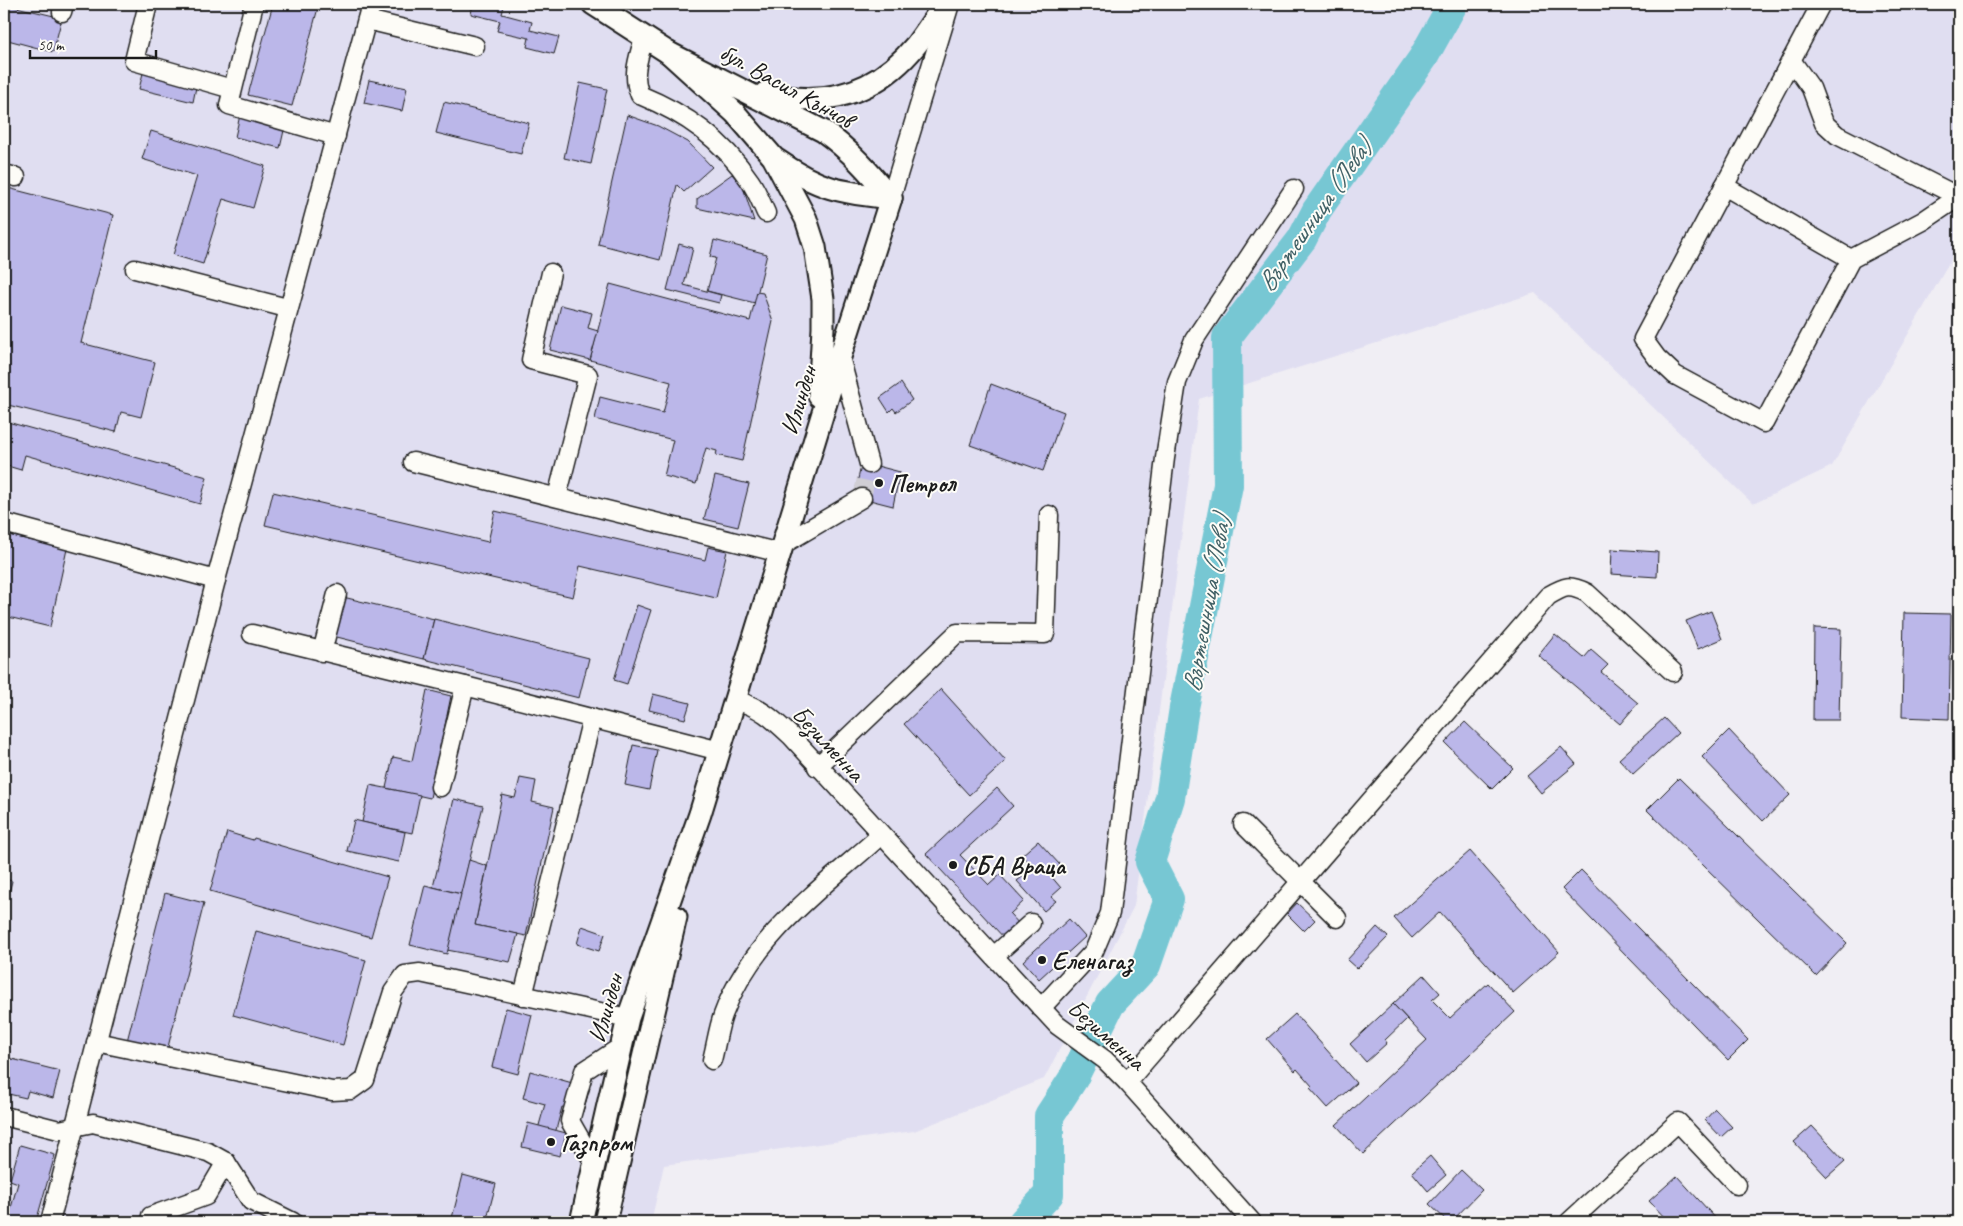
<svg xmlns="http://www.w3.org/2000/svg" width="1963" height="1226" viewBox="0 0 1963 1226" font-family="Caveat,sans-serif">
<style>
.built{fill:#e0def1}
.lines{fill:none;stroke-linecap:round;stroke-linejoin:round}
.river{stroke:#77c7d3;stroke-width:30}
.building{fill:#bbb7e9;stroke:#1c1c1c}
.minor-tunnel{stroke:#d0ced4;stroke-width:18;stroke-dasharray:18 9;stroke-linecap:butt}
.minor-casing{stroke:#1c1c1c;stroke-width:21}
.major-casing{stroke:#1c1c1c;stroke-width:25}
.minor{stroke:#fdfcf7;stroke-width:18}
.major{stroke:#fdfcf7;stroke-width:21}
.poi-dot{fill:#1c1c1c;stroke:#fdfcf7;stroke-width:2}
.labels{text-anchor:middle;stroke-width:4;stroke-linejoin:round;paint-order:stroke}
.street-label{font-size:25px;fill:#1c1c1c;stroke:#fdfcf7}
.poi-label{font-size:25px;font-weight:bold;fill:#1c1c1c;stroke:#fdfcf7;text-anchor:start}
.water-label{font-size:26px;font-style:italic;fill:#406065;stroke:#fdfcf7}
</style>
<rect width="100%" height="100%" fill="#f0eef4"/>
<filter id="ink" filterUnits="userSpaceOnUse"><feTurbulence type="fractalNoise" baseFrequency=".02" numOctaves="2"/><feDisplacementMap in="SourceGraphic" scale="10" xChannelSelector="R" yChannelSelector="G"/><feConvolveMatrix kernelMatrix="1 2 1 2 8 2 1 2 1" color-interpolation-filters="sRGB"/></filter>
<g filter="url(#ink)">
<polygon class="built" points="4,4 1959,4 1959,246 1832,466 1753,504 1535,293 1199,399 1134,906 1044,1079 914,1131 664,1165 651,1222 4,1222"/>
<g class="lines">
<polyline class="river" points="1023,1222 1049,1194 1049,1116 1073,1079 1110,1004 1146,965 1169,899 1150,862 1170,798 1184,708 1228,485 1227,337 1302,239 1317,210 1423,58 1453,4"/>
</g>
<g class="building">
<polygon points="4,4 62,18 53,52 4,39"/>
<polygon points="273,4 319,4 292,106 248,95"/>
<polygon points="473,4 493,4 504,6 502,14 532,22 530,30 559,37 554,54 527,47 529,38 497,31 500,21 471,14"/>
<polygon points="144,69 197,82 193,102 139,89"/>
<polygon points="369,80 407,88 402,111 364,103"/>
<polygon points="580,83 607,89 591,164 564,158"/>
<polygon points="444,102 529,123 521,154 436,133"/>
<polygon points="240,115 285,126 280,148 235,137"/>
<polygon points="627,115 658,126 688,142 712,167 684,192 677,185 660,260 598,244"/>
<polygon points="151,131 265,166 253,208 223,199 203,264 173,255 197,176 142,159"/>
<polygon points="732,174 743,187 754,221 697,208 697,199"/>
<polygon points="4,187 113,215 81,343 155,362 141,417 121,412 116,432 4,404"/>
<polygon points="714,240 767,254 755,303 707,291 716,258 710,257"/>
<polygon points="679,244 693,248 684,285 721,295 719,303 667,290"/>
<polygon points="610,284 750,321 757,292 763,293 773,321 742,461 716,455 717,451 706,448 696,484 664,476 673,440 595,419 600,397 663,413 671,382 590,360"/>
<polygon points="561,305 592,313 588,328 598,331 590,360 550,350"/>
<polygon points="901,383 912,400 896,412 893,408 889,412 880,398"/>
<polygon points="991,384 1064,412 1043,471 970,445"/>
<polygon points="4,421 207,477 200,504 25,455 21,470 4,465"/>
<polygon points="862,462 900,472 893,506 854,496"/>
<polygon points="715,476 749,484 738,527 704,519"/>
<polygon points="273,492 488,542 495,511 705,560 708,547 727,551 716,598 580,566 573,597 265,525"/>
<polygon points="4,534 67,549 50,627 4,616"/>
<polygon points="1612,549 1658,552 1657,577 1611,574"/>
<polygon points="343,597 434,619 424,659 333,636"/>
<polygon points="637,605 651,610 627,684 614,680"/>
<polygon points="1711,611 1722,639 1698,649 1686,621"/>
<polygon points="1904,613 1951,614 1949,719 1902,717"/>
<polygon points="434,619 589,658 579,698 424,659"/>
<polygon points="1814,628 1841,629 1839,720 1813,720"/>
<polygon points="1555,634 1584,658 1591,650 1608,665 1601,672 1638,703 1620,724 1538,655"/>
<polygon points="941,689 1006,761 969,795 904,724"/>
<polygon points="427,690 451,696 430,798 386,788 393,757 412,761"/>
<polygon points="653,694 690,703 685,719 649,710"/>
<polygon points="1664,718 1678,733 1633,774 1619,759"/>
<polygon points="1465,722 1513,768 1492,789 1445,743"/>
<polygon points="1729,730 1790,795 1763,821 1702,757"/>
<polygon points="633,745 657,750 649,790 625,785"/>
<polygon points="1561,747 1576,764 1541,793 1527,776"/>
<polygon points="520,778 536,781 532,802 554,807 526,936 475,925 502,795 515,798"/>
<polygon points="1679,778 1847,943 1816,976 1647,810"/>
<polygon points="370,785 420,795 412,833 362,822"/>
<polygon points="997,788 1013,806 960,855 989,885 1000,875 1024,901 1010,914 1021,926 1006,940 926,854"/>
<polygon points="454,799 483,806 461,894 433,887"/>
<polygon points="354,820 405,832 399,862 347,851"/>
<polygon points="227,832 253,840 254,838 388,877 371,937 210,891"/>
<polygon points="1038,841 1060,865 1050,875 1061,888 1051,897 1056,901 1044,911 1017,881 1033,868 1022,855"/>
<polygon points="1470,851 1559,952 1513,993 1440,912 1412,938 1394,918"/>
<polygon points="469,860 487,866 475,925 518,934 510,962 447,950"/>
<polygon points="1581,870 1748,1040 1728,1060 1562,889"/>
<polygon points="4,879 12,881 4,912"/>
<polygon points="425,885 461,894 447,954 410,945"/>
<polygon points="1956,885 1959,885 1959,922 1953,922"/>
<polygon points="165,893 204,903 167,1051 127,1041"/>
<polygon points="1297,903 1315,920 1304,931 1287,914"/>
<polygon points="1069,919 1085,937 1039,979 1023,961"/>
<polygon points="582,926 605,934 599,951 577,944"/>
<polygon points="1377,927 1388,937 1357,969 1347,960"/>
<polygon points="256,931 366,960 343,1045 233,1015"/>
<polygon points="1424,975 1440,993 1432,1000 1450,1018 1488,983 1515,1012 1363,1154 1336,1125 1427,1040 1393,1004"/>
<polygon points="1393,1004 1407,1019 1385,1040 1387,1043 1366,1062 1350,1044"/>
<polygon points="506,1008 532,1015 518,1074 492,1067"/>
<polygon points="1295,1014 1356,1083 1328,1108 1310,1088 1312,1086 1297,1069 1295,1071 1267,1039"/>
<polygon points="4,1057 60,1071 53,1098 28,1091 26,1098 4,1093 5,1085 4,1085"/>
<polygon points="530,1071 590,1088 583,1112 562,1107 555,1134 538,1129 545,1104 523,1098"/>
<polygon points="1715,1109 1732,1127 1721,1137 1705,1120"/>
<polygon points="528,1123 566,1133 560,1156 522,1147"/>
<polygon points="1812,1126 1845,1161 1827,1177 1794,1142"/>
<polygon points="20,1145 55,1155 36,1222 7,1222 18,1183 10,1180"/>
<polygon points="1430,1156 1446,1175 1428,1191 1412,1172"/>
<polygon points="1461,1170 1482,1190 1451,1222 1448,1222 1429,1204"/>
<polygon points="463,1175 496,1184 486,1222 451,1222"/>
<polygon points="1677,1176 1719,1222 1669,1222 1649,1201"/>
</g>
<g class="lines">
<polyline class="minor-tunnel" points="862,498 869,464"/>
<g class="minor-casing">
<g id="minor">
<polyline points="148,4 134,61 232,89"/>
<polyline points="254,4 229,105 336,136"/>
<polyline points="1821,4 1643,339 1657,358 1675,375 1764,423 1851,259 1923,221 1951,202 1959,193"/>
<polyline points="62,12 64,4"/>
<polyline points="367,20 475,46"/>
<path d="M644,37C639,58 631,74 640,95C686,114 722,139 750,181C757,191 761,202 766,213"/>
<polyline points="1791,60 1811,88 1824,123 1837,135 1957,196"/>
<polyline points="4,174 16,177"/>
<polyline points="1724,186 1851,259"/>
<polyline points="891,198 950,4"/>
<polyline points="135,269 287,308"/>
<polyline points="551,273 531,360 588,375 557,497"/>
<polyline points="840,357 869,464"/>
<polyline points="413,462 780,553"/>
<polyline points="4,523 216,580"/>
<polyline points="782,545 862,498"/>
<polyline points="252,634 465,686 720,751"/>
<polyline points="322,652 337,594"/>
<path d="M735,700C760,707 772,718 791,736L1057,1025L1105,1060L1127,1082L1252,1222"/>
<polyline points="817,767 957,633 1045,634 1049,515"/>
<polyline points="440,787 465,686"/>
<polyline points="1243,824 1337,918"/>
<polyline points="994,956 1031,923"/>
<polyline points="523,996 592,718"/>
<polyline points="1041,1008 1094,951 1110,913 1165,458 1177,382 1194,340 1294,189"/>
<polyline points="96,1042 332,1091 351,1090 365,1080 393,992 405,975 420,973 628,1018"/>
<path d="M712,1060C716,1045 718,1029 723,1015C751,938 822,888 881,835"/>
<path d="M1127,1082L1548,596C1565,586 1569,584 1587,593L1673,672"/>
<polyline points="4,1116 59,1130 93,1123 208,1152 226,1162 251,1201 293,1222"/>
<polyline points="594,1163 570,1121 584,1071 622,1046"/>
<polyline points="50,1222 216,580 371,4"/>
<polyline points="150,1222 151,1216 206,1196 226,1162"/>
<polyline points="1569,1222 1678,1122 1737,1185"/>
</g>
</g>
<g class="major-casing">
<g id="major">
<path d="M593,4L669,53L823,131C850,150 870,173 891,198"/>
<polyline points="669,53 735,113 773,157 806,219 815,247 823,299 823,328 819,396"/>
<path d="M765,93C825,108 876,94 916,45C926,32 935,17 945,4"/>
<path d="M777,160C820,190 840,192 891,198"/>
<polyline points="581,1222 628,1018 700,814 840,357 891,198"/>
<polyline points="605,1222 676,917"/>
</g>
</g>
<use href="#minor" class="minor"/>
<use href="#major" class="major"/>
</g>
</g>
<g class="poi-dot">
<circle cx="879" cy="483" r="5"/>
<circle cx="953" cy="865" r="5"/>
<circle cx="1042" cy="960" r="5"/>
<circle cx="551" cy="1142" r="5"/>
</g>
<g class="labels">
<g class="street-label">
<text transform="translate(787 85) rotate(29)" y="9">бул. Васил Кънчов</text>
<text transform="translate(798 400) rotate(-73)" y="9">Илинден</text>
<text transform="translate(829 743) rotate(47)" y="9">Безименна</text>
<text transform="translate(605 1008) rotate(-74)" y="9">Илинден</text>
<text transform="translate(1107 1034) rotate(41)" y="9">Безименна</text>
</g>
<g class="poi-label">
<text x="889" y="492">Петрол</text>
<text x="963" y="874">СБА Враца</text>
<text x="1052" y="969">Еленагаз</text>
<text x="561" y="1151">Газпром</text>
</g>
<g class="water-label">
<text transform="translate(1314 215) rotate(-55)" y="9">Въртешница (Лева)</text>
<text transform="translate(1206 604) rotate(-80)" y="9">Въртешница (Лева)</text>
</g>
</g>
<rect width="1963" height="1226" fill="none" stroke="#fdfcf7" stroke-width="20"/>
<rect x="10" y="10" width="1943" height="1206" fill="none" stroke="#1c1c1c" stroke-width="2" filter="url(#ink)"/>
<path d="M30 50v8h126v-8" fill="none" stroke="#1c1c1c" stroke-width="2.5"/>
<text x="38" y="50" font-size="15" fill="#1c1c1c" stroke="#fdfcf7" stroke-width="4" paint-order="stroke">50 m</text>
</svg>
